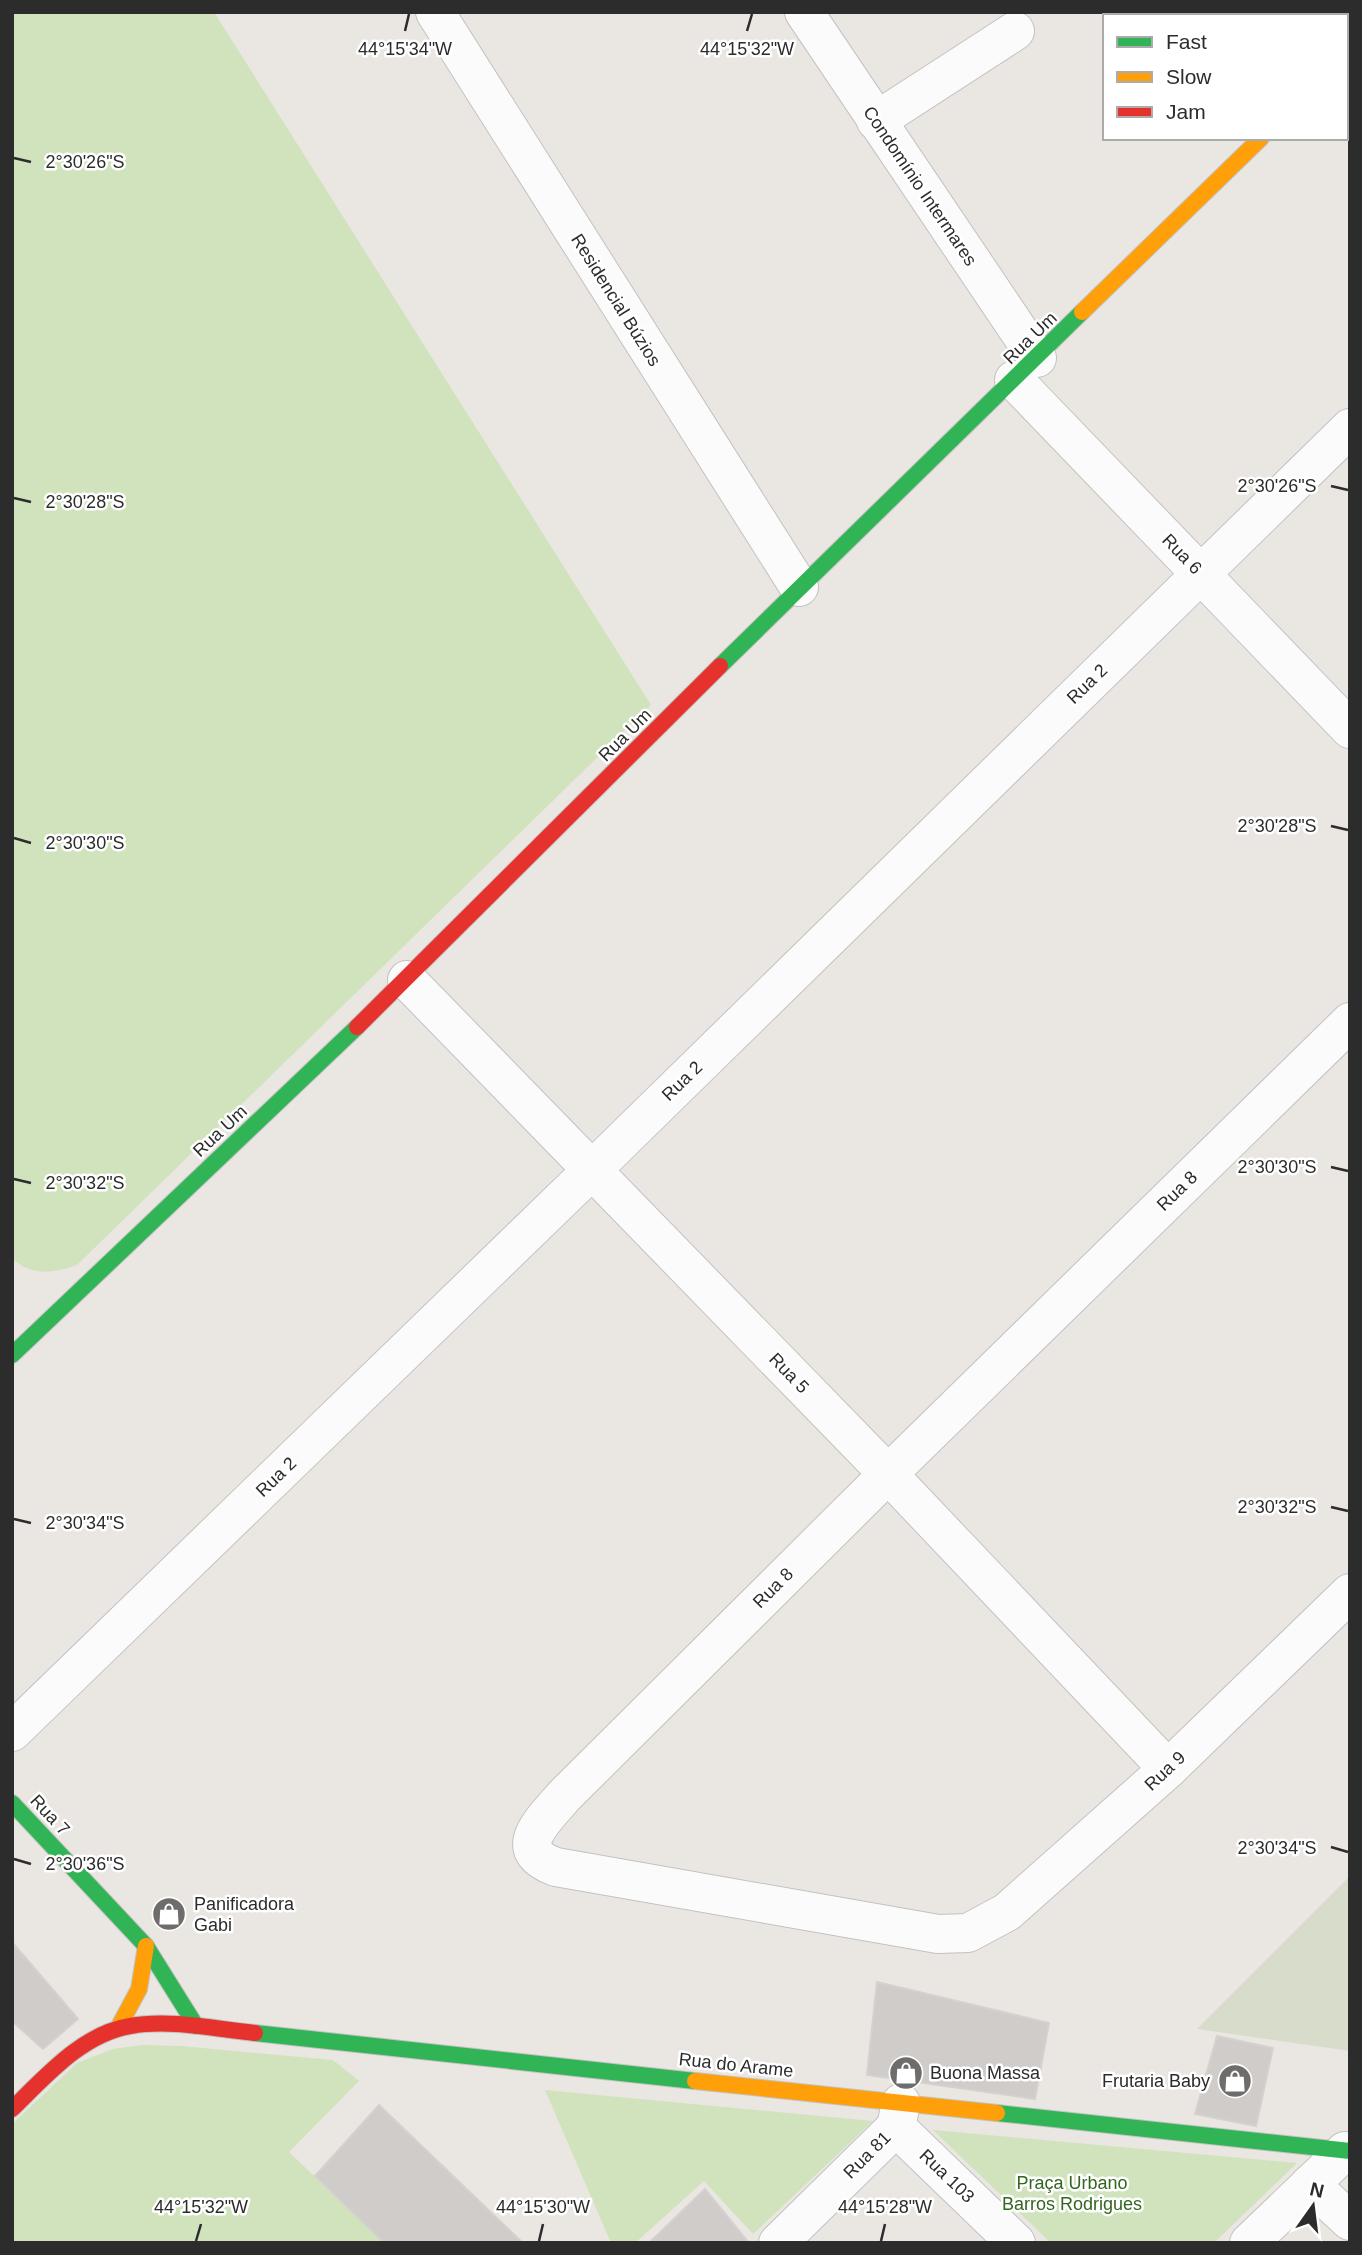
<svg xmlns="http://www.w3.org/2000/svg" width="1362" height="2255" viewBox="0 0 1362 2255" font-family="Helvetica,sans-serif">
<style>
.green{fill:#d0e3bd}
.cemetery{fill:#d7ddca}
.building{fill:#cfccc9;stroke:#d5d1ce;stroke-width:2}
.lines{fill:none;stroke-linecap:round;stroke-linejoin:round}
.street-casing{stroke:#c3c2c2;stroke-width:40}
.fast-casing{stroke:#c3c2c2;stroke-width:18}
.slow-casing{stroke:#c3c2c2;stroke-width:18}
.jam-casing{stroke:#c3c2c2;stroke-width:18}
.street{stroke:#fcfbfb;stroke-width:38}
.fast{stroke:#30b455;stroke-width:16}
.slow{stroke:#ff9f0a;stroke-width:16}
.jam{stroke:#e5322d;stroke-width:16}
.ticks{fill:none;stroke:#2c2c2c;stroke-width:2.5}
.labels{text-anchor:middle;stroke-width:5;stroke-linejoin:round;paint-order:stroke}
.street-label{font-size:18px;fill:#2c2c2c;stroke:#fff}
.poi-label{font-size:18px;fill:#2c2c2c;stroke:#fff;text-anchor:start}
.park-label{font-size:18px;fill:#33661f;stroke:#fff}
.ticks-label{font-size:18px;text-anchor:middle;fill:#2c2c2c;stroke:#fff;stroke-width:5;stroke-linejoin:round;paint-order:stroke}
</style>
<rect width="100%" height="100%" fill="#eae6e2"/>
<g class="green">
<path d="M12,12H214L651,705L77,1265C54,1273 31,1277 12,1258Z"/>
<polygon points="142,2045 181,2046 333,2060 359,2081 289,2152 384,2243 12,2243 12,2124 77,2063 113,2049"/>
<polygon points="545,2090 873,2121 753,2234 704,2181 635,2243 611,2243"/>
<polygon points="933,2130 1297,2163 1214,2243 1051,2243"/>
</g>
<polygon class="cemetery" points="1350,1876 1350,2051 1197,2029"/>
<g class="building">
<polygon points="12,1942 78,2019 43,2049 12,2021"/>
<polygon points="877,1982 1049,2023 1035,2099 867,2075"/>
<polygon points="1217,2036 1273,2048 1256,2126 1195,2114"/>
<polygon points="379,2105 523,2243 384,2243 315,2176"/>
<polygon points="705,2189 749,2243 649,2243"/>
</g>
<g class="lines">
<g class="street-casing">
<g id="street">
<polyline points="435,12 799,587"/>
<polyline points="804,12 1037,358"/>
<polyline points="1346,80 1350,83"/>
<polyline points="876,121 1015,31"/>
<polyline points="1014,380 1350,729"/>
<polyline points="407,980 888,1474 1168,1769"/>
<path d="M1350,1022L888,1474L564,1796C544,1820 508,1850 556,1867L938,1934L968,1933L1007,1912L1168,1769L1350,1593"/>
<polyline points="12,1732 592,1170 1350,428"/>
<polyline points="901,2103 896,2127 1016,2243"/>
<polyline points="1310,2184 1350,2221"/>
<polyline points="778,2243 896,2127"/>
<polyline points="1249,2243 1345,2151"/>
</g>
</g>
<g class="fast-casing">
<g id="fast">
<polyline points="1346,54 1350,51"/>
<polyline points="720,666 1082,312"/>
<polyline points="12,1355 357,1027"/>
<polyline points="12,1803 146,1946 196,2026"/>
<polyline points="255,2033 695,2081"/>
<polyline points="997,2113 1350,2151"/>
</g>
</g>
<g class="slow-casing">
<g id="slow">
<polyline points="1082,312 1261,138"/>
<polyline points="118,2028 139,1989 146,1946"/>
<polyline points="695,2081 997,2113"/>
</g>
</g>
<g class="jam-casing">
<g id="jam">
<polyline points="357,1027 720,666"/>
<path d="M12,2109C46,2076 82,2034 130,2026C170,2019 215,2029 255,2033"/>
</g>
</g>
<use href="#street" class="street"/>
<use href="#fast" class="fast"/>
<use href="#slow" class="slow"/>
<use href="#jam" class="jam"/>
</g>
<path class="ticks" d="M405,31L409,14M747,31L752,14M14,158L31,162M1331,486L1348,490M14,498L31,502M1331,826L1348,830M14,838L31,843M1331,1167L1348,1171M14,1179L31,1183M1331,1507L1348,1511M14,1519L31,1523M1331,1847L1348,1852M14,1859L31,1864M196,2241L201,2224M539,2241L543,2224M881,2241L885,2224"/>
<defs>
<g id="shop-disc" transform="scale(1.75)"><circle r="9.5" fill="#6e6d6c" stroke="#fff"/><path d="M-5-2.5h2.3a2.7 3.5 0 0 1 5.4 0H5L5.5 6h-11ZM-1.5-2.5h3a1.5 2.3 0 0 0-3 0Z" fill="#fff"/></g>
</defs>
<g fill-rule="evenodd">
<use href="#shop-disc" x="169" y="1914"/>
<use href="#shop-disc" x="906" y="2073"/>
<use href="#shop-disc" x="1235" y="2081"/>
</g>
<g class="labels">
<g class="street-label">
<text transform="translate(920 186) rotate(56)" y="6">Condomínio Intermares</text>
<text transform="translate(616 300) rotate(58)" y="6">Residencial Búzios</text>
<text transform="translate(1030 338) rotate(-44)" y="6">Rua Um</text>
<text transform="translate(1182 554) rotate(46)" y="6">Rua 6</text>
<text transform="translate(1087 684) rotate(-44)" y="6">Rua 2</text>
<text transform="translate(625 735) rotate(-45)" y="6">Rua Um</text>
<text transform="translate(682 1081) rotate(-44)" y="6">Rua 2</text>
<text transform="translate(220 1131) rotate(-43)" y="6">Rua Um</text>
<text transform="translate(1177 1191) rotate(-44)" y="6">Rua 8</text>
<text transform="translate(789 1373) rotate(46)" y="6">Rua 5</text>
<text transform="translate(276 1477) rotate(-44)" y="6">Rua 2</text>
<text transform="translate(773 1588) rotate(-45)" y="6">Rua 8</text>
<text transform="translate(1165 1771) rotate(-43)" y="6">Rua 9</text>
<text transform="translate(50 1815) rotate(47)" y="6">Rua 7</text>
<text transform="translate(736 2065) rotate(6)" y="6">Rua do Arame</text>
<text transform="translate(867 2155) rotate(-45)" y="6">Rua 81</text>
<text transform="translate(947 2176) rotate(44)" y="6">Rua 103</text>
</g>
<g class="poi-label">
<text x="194" y="1910">Panificadora<tspan x="194" dy="21">Gabi</tspan></text>
<text x="930" y="2079">Buona Massa</text>
<text x="1210" y="2087" text-anchor="end">Frutaria Baby</text>
</g>
<g class="park-label">
<text x="1072" y="2189">Praça Urbano<tspan x="1072" dy="21">Barros Rodrigues</tspan></text>
</g>
</g>
<g class="ticks-label">
<text x="405" y="55">44°15'34"W</text>
<text x="747" y="55">44°15'32"W</text>
<text x="85" y="168">2°30'26"S</text>
<text x="1277" y="492">2°30'26"S</text>
<text x="85" y="508">2°30'28"S</text>
<text x="1277" y="832">2°30'28"S</text>
<text x="85" y="849">2°30'30"S</text>
<text x="1277" y="1173">2°30'30"S</text>
<text x="85" y="1189">2°30'32"S</text>
<text x="1277" y="1513">2°30'32"S</text>
<text x="85" y="1529">2°30'34"S</text>
<text x="1277" y="1854">2°30'34"S</text>
<text x="85" y="1870">2°30'36"S</text>
<text x="201" y="2213">44°15'32"W</text>
<text x="543" y="2213">44°15'30"W</text>
<text x="885" y="2213">44°15'28"W</text>
</g>
<rect width="1362" height="2255" fill="none" stroke="#2c2c2c" stroke-width="28"/>
<rect x="1103" y="14" width="245" height="126" fill="#ffffff" stroke="#ababab" stroke-width="2"/>
<rect x="1117" y="37" width="35" height="10" fill="#30b455" stroke="#ababab" stroke-width="2"/>
<text x="1166" y="49" font-size="21" fill="#2c2c2c">Fast</text>
<rect x="1117" y="72" width="35" height="10" fill="#ff9f0a" stroke="#ababab" stroke-width="2"/>
<text x="1166" y="84" font-size="21" fill="#2c2c2c">Slow</text>
<rect x="1117" y="107" width="35" height="10" fill="#e5322d" stroke="#ababab" stroke-width="2"/>
<text x="1166" y="119" font-size="21" fill="#2c2c2c">Jam</text>
<g transform="translate(1313 2206) rotate(14)" stroke="#ffffff" stroke-width="5" paint-order="stroke">
<path d="M0-5L12 26L0 18L-12 26Z" fill="#2c2c2c"/>
<text y="-10" font-size="19" font-weight="bold" text-anchor="middle" fill="#2c2c2c">N</text>
</g>
</svg>
